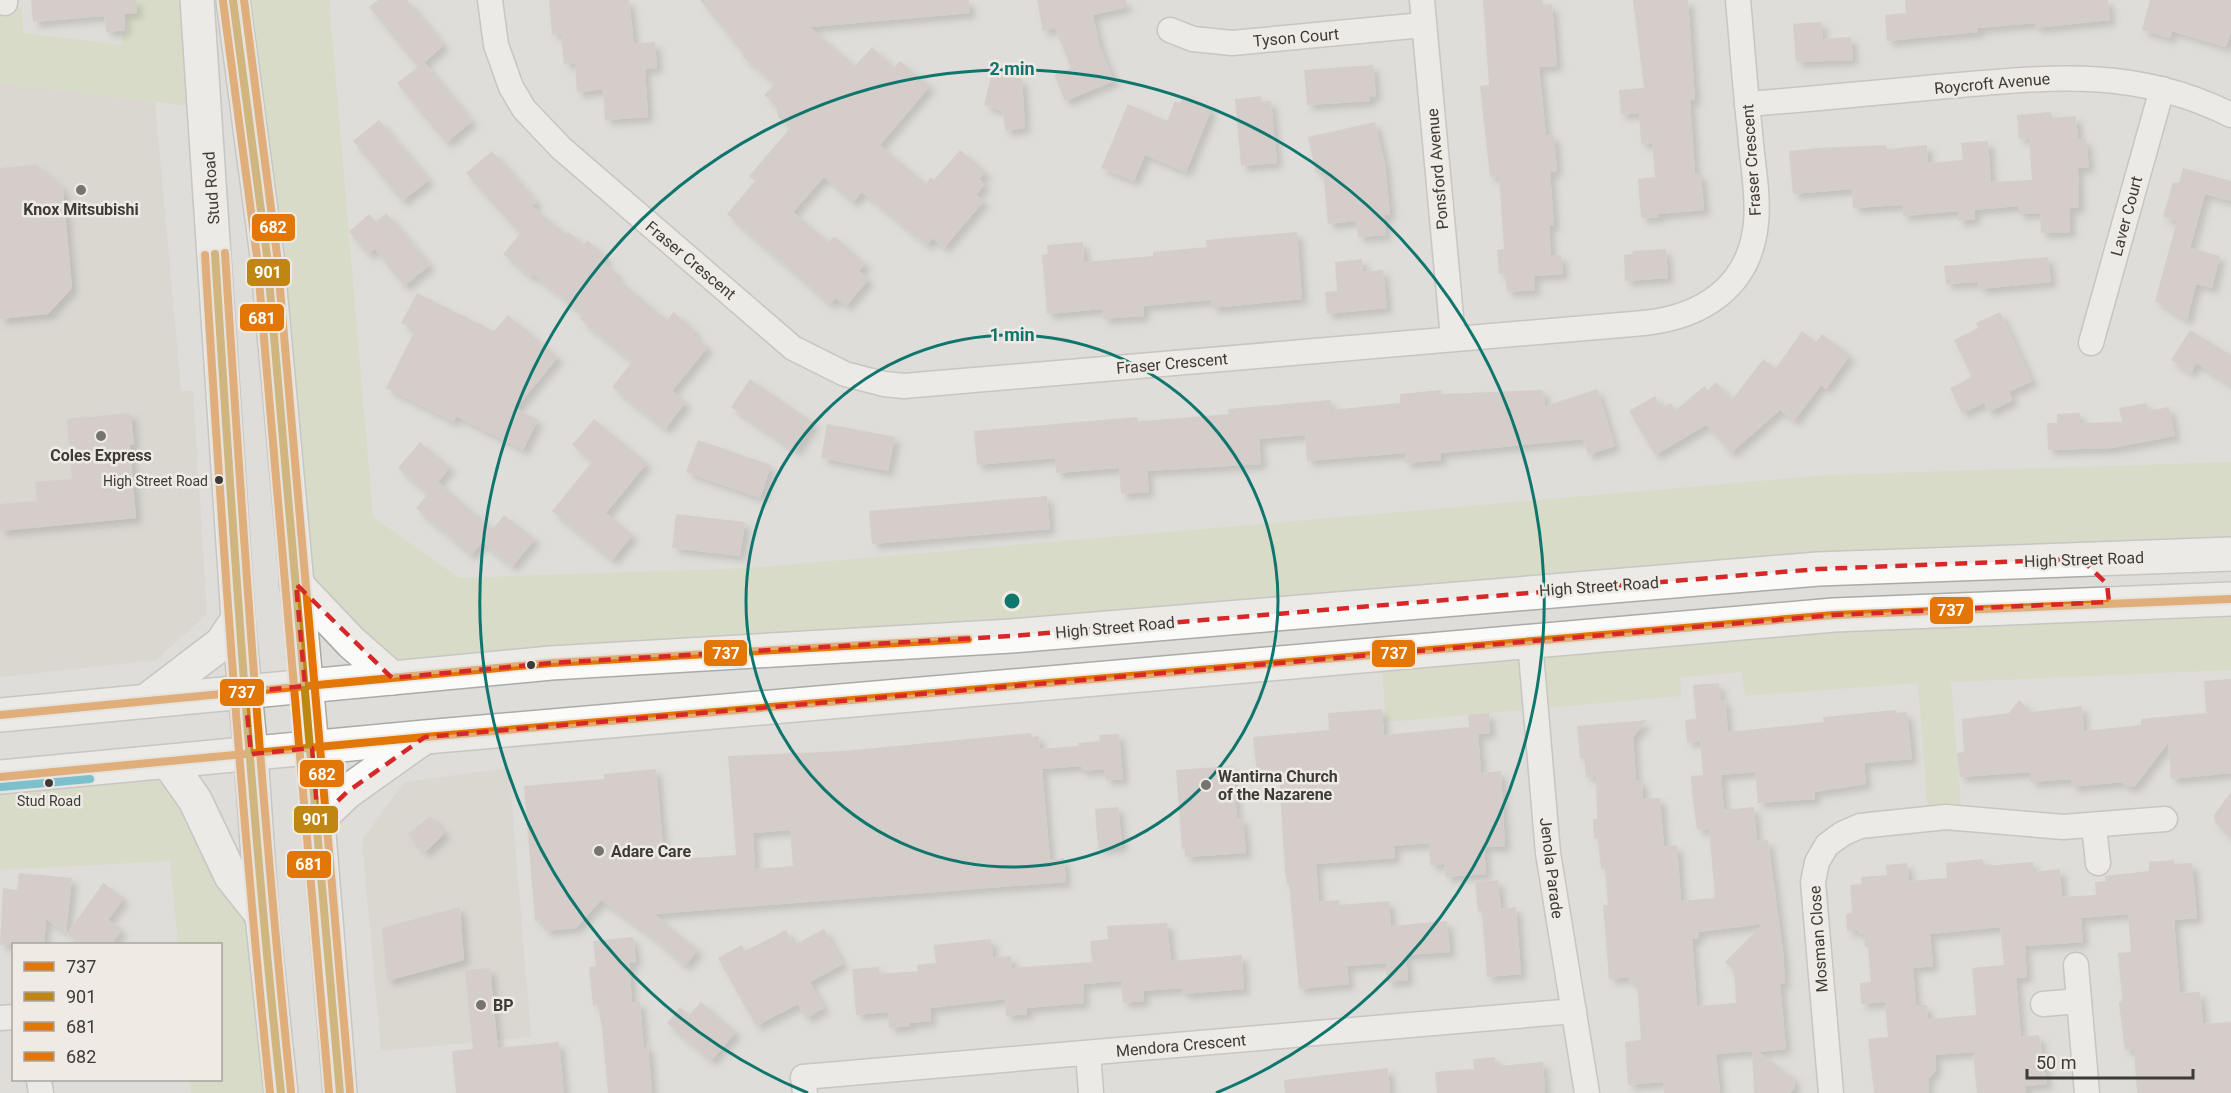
<svg xmlns="http://www.w3.org/2000/svg" width="2231" height="1093" viewBox="0 0 2231 1093" font-family="Roboto,sans-serif">
<style>
.built{fill:#d4d0c7}
.green{fill:#d1dab2}
.building{fill:#c9bbb5;fill-rule:evenodd;filter:url(#shadow)}
.lines{fill:none;stroke-linecap:round;stroke-linejoin:round}
.minor-casing{stroke:#abaaa6;stroke-width:27}
.primary-casing{stroke:#abaaa6;stroke-width:36}
.trunk-casing{stroke:#abaaa6;stroke-width:36}
.minor{stroke:#fafaf9;stroke-width:24}
.primary{stroke:#fafaf9;stroke-width:33}
.trunk{stroke:#fafaf9;stroke-width:33}
.bus-1-casing{stroke:#efebe4;stroke-width:12}
.bus-2-casing{stroke:#efebe4;stroke-width:12}
.bus-3-casing{stroke:#efebe4;stroke-width:12}
.bus-4-casing{stroke:#efebe4;stroke-width:12}
.bus-5-casing{stroke:#efebe4;stroke-width:12}
.bus-1{stroke:#e27708;stroke-width:8}
.bus-2{stroke:#bf8611;stroke-width:8}
.bus-3{stroke:#e27708;stroke-width:8}
.bus-4{stroke:#e27708;stroke-width:8}
.bus-5{stroke:#069ebf;stroke-width:8}
.marked{fill:none;stroke:#d62828;stroke-width:4.5;stroke-dasharray:12 8;stroke-linejoin:round}
.ring{fill:none;stroke:#0f766e;stroke-width:3}
.poi-dot{fill:#757470;stroke:#efebe4;stroke-width:2}
.bus-dot{fill:#3c3b38;stroke:#efebe4;stroke-width:2}
.labels{text-anchor:middle;stroke-width:5;stroke-linejoin:round;paint-order:stroke}
.bus-label{font-size:14px;fill:#3c3b38;stroke:#efebe4;text-anchor:end}
.street-label{font-size:16px;fill:#3c3b38;stroke:#efebe4}
.poi-label{font-size:16px;font-weight:bold;fill:#3c3b38;stroke:#efebe4;text-anchor:start}
.centre{fill:#0f766e;stroke:#efebe4;stroke-width:3}
.ring-label{font-size:18px;text-anchor:middle;font-weight:bold;fill:#0f766e;stroke:#efebe4;stroke-width:5;stroke-linejoin:round;paint-order:stroke}
.line-badge{stroke:#efebe4;stroke-width:2}
.badge-label{font-size:16px;text-anchor:middle;font-weight:bold;fill:#fff}
</style>
<defs>
<filter id="shadow"><feDropShadow dx="5.5" dy="5.5" stdDeviation="3" flood-color="#0004"/></filter>
</defs>
<rect width="100%" height="100%" fill="#dfddd9"/>
<g class="built">
<polygon points="0,83 155,102 181,391 193,391 207,614 156,660 0,677"/>
<polygon points="509,768 531,1037 381,1051 362,840 405,782"/>
</g>
<g class="green">
<polygon points="125,0 197,0 205,108 0,83 0,9 22,7 23,33 122,45 121,33 128,32"/>
<polygon points="233,0 329,0 373,517 459,578 749,568 1829,475 2231,462 2231,554 392,678 296,584"/>
<polygon points="2231,599 2231,670 1951,682 1962,817 1928,819 1918,683 1745,696 1742,672 1680,677 1681,696 1386,722 1381,654"/>
<polygon points="169,763 262,915 281,1093 191,1093 189,1080 220,1080 220,944 178,944 170,861 0,870 0,777"/>
</g>
<g class="building">
<polygon points="31,0 136,0 137,13 124,14 125,30 106,32 104,16 33,22"/>
<polygon points="378,0 407,0 444,45 421,65 424,62 472,121 446,143 397,83 418,67 369,7"/>
<polygon points="549,0 629,0 634,44 655,42 657,68 645,69 648,117 605,120 603,89 577,93 575,63 564,64 561,34 552,35"/>
<polygon points="700,0 969,0 970,13 810,27 855,66 872,47 894,68 900,61 930,86 880,145 926,184 931,177 934,180 960,150 986,172 979,179 985,184 976,195 984,201 944,248 933,238 927,245 862,192 853,202 824,177 793,212 829,242 834,236 866,264 859,271 869,279 846,306 836,298 830,304 727,214 755,181 749,176 791,127 778,117 777,106 764,95 775,84 742,56 744,54"/>
<polygon points="1037,0 1126,0 1126,7 1093,15 1100,47 1114,81 1065,101 1054,75 1071,68 1055,28 1043,31"/>
<polygon points="1483,0 1542,0 1543,5 1552,4 1557,66 1539,67 1546,136 1554,135 1557,171 1550,172 1554,226 1549,226 1551,256 1561,255 1563,274 1534,276 1535,290 1507,292 1505,273 1499,274 1497,250 1504,249 1499,176 1490,177 1480,86 1489,85"/>
<polygon points="1633,0 1688,0 1695,100 1690,100 1695,174 1701,173 1704,210 1659,214 1659,217 1641,218 1638,179 1655,177 1652,143 1641,144 1639,113 1621,115 1619,90 1644,88"/>
<polygon points="1905,0 2108,0 2110,20 2035,28 2035,23 1978,28 1978,32 1887,41 1885,15 1906,13"/>
<polygon points="2150,0 2231,0 2231,31 2226,47 2172,31 2170,38 2142,30"/>
<polygon points="1821,22 1823,39 1851,37 1853,60 1796,62 1793,24"/>
<polygon points="1373,65 1376,96 1369,97 1370,101 1307,105 1304,70"/>
<polygon points="992,72 1022,79 1025,128 1006,131 1002,111 984,105"/>
<polygon points="1183,96 1212,108 1186,172 1145,155 1134,181 1101,168 1128,104 1167,121 1175,101 1180,103"/>
<polygon points="1261,96 1261,102 1271,101 1277,163 1241,166 1235,99"/>
<polygon points="2051,112 2052,118 2076,116 2078,140 2086,139 2089,168 2078,168 2079,208 2070,208 2070,232 2041,233 2040,213 2018,214 2018,206 1974,210 1975,219 1958,221 1958,211 1903,216 1902,205 1853,208 1852,189 1793,194 1789,151 1819,148 1886,145 1887,149 1927,145 1928,163 1963,160 1961,143 1988,141 1991,182 2032,180 2029,138 2019,139 2017,115"/>
<polygon points="379,120 429,180 402,201 353,141"/>
<polygon points="1375,122 1385,164 1390,215 1384,215 1386,235 1358,237 1356,221 1328,224 1323,171 1316,172 1308,137"/>
<polygon points="492,151 537,202 532,206 567,235 569,232 584,245 587,240 607,258 603,262 618,274 615,277 667,320 674,312 695,331 693,334 708,347 672,391 686,402 665,429 612,387 632,362 580,319 583,315 533,274 531,277 503,254 520,234 466,173"/>
<polygon points="36,165 63,189 72,288 48,314 0,319 0,168"/>
<polygon points="2183,168 2231,181 2231,201 2205,194 2190,248 2220,256 2212,288 2196,284 2187,320 2155,301 2177,221 2163,217 2173,182 2179,183"/>
<polygon points="386,213 430,265 404,286 375,249 368,254 349,232 369,214 376,222"/>
<polygon points="1297,232 1302,299 1212,308 1211,300 1143,306 1144,316 1103,319 1102,309 1047,314 1042,255 1048,254 1047,245 1083,242 1084,262 1153,256 1153,252 1207,247 1206,240"/>
<polygon points="1666,249 1668,278 1625,281 1624,255 1633,254 1632,251"/>
<polygon points="2048,257 2051,282 1979,289 1978,282 1946,284 1944,266"/>
<polygon points="1362,259 1363,272 1383,270 1387,308 1327,314 1325,292 1337,291 1335,262"/>
<polygon points="417,293 494,331 508,315 558,357 516,408 538,420 523,450 456,416 454,422 386,388 415,330 401,323"/>
<polygon points="2000,312 2032,381 2009,392 2013,400 1989,412 1984,403 1962,413 1950,388 1972,377 1954,340 1978,328 1976,323"/>
<polygon points="2190,330 2231,355 2231,385 2196,363 2191,373 2171,360"/>
<polygon points="1802,331 1816,342 1822,334 1850,355 1826,389 1821,385 1794,421 1780,410 1731,453 1706,425 1655,455 1629,411 1655,396 1662,408 1671,403 1675,411 1704,386 1708,390 1716,382 1732,400 1763,359 1776,368"/>
<polygon points="750,379 814,423 795,451 731,407"/>
<polygon points="1597,389 1615,446 1588,455 1583,439 1441,453 1441,460 1405,463 1405,453 1307,461 1305,435 1259,439 1261,464 1147,471 1149,492 1121,494 1119,468 1056,473 1055,458 977,465 974,431 1137,417 1138,421 1157,420 1229,414 1228,409 1331,400 1331,410 1400,403 1400,394 1441,390 1441,394 1543,390 1545,406"/>
<polygon points="2147,403 2148,411 2169,407 2175,436 2112,448 2048,450 2047,423 2057,423 2057,414 2080,413 2080,423 2122,422 2119,408"/>
<polygon points="131,413 134,444 130,445 136,518 0,531 0,504 37,501 35,482 72,479 67,419"/>
<polygon points="594,419 647,463 606,513 633,535 612,560 552,511 592,462 572,445"/>
<polygon points="827,424 895,437 888,471 821,458"/>
<polygon points="698,440 771,465 760,498 686,472"/>
<polygon points="420,442 450,467 433,488 438,482 493,529 504,515 535,539 512,567 482,542 471,555 416,508 428,494 398,468"/>
<polygon points="1047,496 1050,529 872,544 869,511"/>
<polygon points="676,514 745,522 740,556 672,548"/>
<polygon points="2231,679 2231,773 2171,779 2168,743 2135,786 2126,787 2122,782 2071,787 2071,779 2030,782 2030,772 1960,777 1957,753 1964,752 1962,719 2009,713 2019,700 2031,712 2082,706 2084,731 2141,725 2141,719 2206,713 2204,681"/>
<path d="M1719,683L1721,701L1725,700L1728,732L1824,722L1823,717L1896,710V713L1907,712L1912,759L1864,763L1866,784L1814,792L1815,799L1758,803L1755,772L1721,775L1724,810L1754,807L1757,841L1768,840L1783,952L1785,984H1780L1786,1049L1759,1052L1794,1078L1795,1087L1790,1093H1754L1752,1051L1716,1054L1720,1093H1664L1663,1082L1628,1085L1625,1042L1641,1040L1637,982L1630,983L1629,977L1609,979L1603,905H1608L1605,869H1601L1598,838L1594,839L1593,819H1597L1596,776L1586,777L1584,758H1580L1577,726L1647,720L1633,737L1636,780H1642L1643,799L1660,798L1664,847L1677,845L1681,901L1715,898L1709,829L1697,830L1692,793L1691,776L1703,775L1700,741L1687,742L1685,720L1696,719L1693,685ZM1763,924L1725,962L1734,971L1736,1003L1697,1006L1692,939L1699,938L1698,932Z"/>
<polygon points="1382,709 1384,735 1469,727 1468,715 1489,713 1490,733 1478,734 1481,773 1501,771 1505,846 1484,847 1486,874 1445,877 1444,864 1430,865 1429,843 1394,846 1395,858 1316,864 1319,902 1339,900 1339,905 1389,901 1391,926 1447,921 1450,952 1406,955 1408,980 1387,982 1386,963 1347,966 1349,984 1299,989 1289,884 1287,884 1285,872 1279,772 1257,774 1253,737 1329,730 1328,713"/>
<path d="M1031,733L1032,737L1039,736L1040,749L1079,746L1078,743L1100,741L1099,735L1119,734L1123,779L1105,780L1104,769L1081,771V766L1042,769L1050,860L1064,858L1066,882L654,914L698,950L685,966L651,936L601,900L576,928L544,931L542,920L535,921L524,786L604,779V774L656,769L663,845L680,859L736,855L728,756L844,751ZM790,830L793,866L755,869L753,833Z"/>
<polygon points="1233,766 1237,819 1243,818 1246,853 1185,857 1185,849 1182,849 1176,770"/>
<polygon points="2231,792 2231,838 2215,822 2214,815"/>
<polygon points="1118,807 1122,846 1098,849 1095,809"/>
<polygon points="430,816 445,833 425,852 408,834"/>
<path d="M1983,859L1984,866L2033,862V872L2060,869L2062,897L2096,895L2095,882L2106,881L2105,876L2149,871V862L2174,860V864L2192,863L2197,918L2174,920L2180,993L2200,992L2203,1024L2231,1022V1093H2137L2134,1049L2125,1050L2119,1003L2122,1000L2118,953L2131,952L2128,914L2081,918L2083,942L2025,946L2027,977L2016,978L2021,1037L2039,1035L2047,1084L2025,1086L2026,1093H1977L1973,1052L1935,1055L1936,1070L1928,1079L1929,1093H1874L1868,1039L1888,1037L1885,1002L1861,1004L1860,983L1871,982L1868,946L1865,947L1864,933L1858,934V930L1847,931L1846,914L1852,913L1850,885L1862,884L1861,877L1887,875L1886,865L1907,863L1909,881L1947,878L1946,863ZM2000,927L2004,965L1972,968L1976,1015L1928,1019L1927,1005H1916L1913,968L1933,966L1930,934Z"/>
<polygon points="19,873 72,878 66,933 46,919 44,945 0,945 3,888 17,890"/>
<polygon points="1498,880 1501,909 1516,907 1521,974 1487,977 1482,911 1478,912 1475,882"/>
<polygon points="103,883 124,898 108,920 122,929 111,945 82,945 67,934"/>
<polygon points="460,907 464,960 387,981 382,928"/>
<polygon points="1167,923 1171,961 1242,955 1244,989 1183,994 1182,988 1143,991 1144,1001 1123,1003 1121,981 1083,984 1084,1003 1027,1008 1027,1014 1006,1016 1005,999 930,1008 931,1021 910,1023 910,1026 889,1028 888,1012 856,1015 852,969 879,967 879,974 918,971 917,965 936,963 934,945 991,939 993,957 1011,956 1012,968 1092,962 1090,941 1108,939 1107,926"/>
<polygon points="824,929 843,964 810,982 824,1008 806,1018 798,1004 756,1026 718,958 742,945 745,951 786,930 794,945"/>
<polygon points="633,937 636,962 629,963 632,1002 640,1002 644,1049 648,1044 652,1093 608,1093 602,1029 598,1005 593,1006 591,985 589,967 596,966 593,941"/>
<polygon points="490,968 498,1048 559,1042 564,1093 456,1093 452,1051 473,1049 465,970"/>
<polygon points="701,1002 736,1032 711,1061 667,1023 680,1007 689,1015"/>
<polygon points="1495,1057 1496,1066 1543,1062 1545,1093 1437,1093 1435,1072 1474,1069 1473,1059"/>
<polygon points="1388,1068 1390,1093 1285,1093 1284,1080"/>
</g>
<g class="lines">
<g class="minor-casing">
<g id="minor">
<polyline points="5,0 5,3"/>
<path d="M490,0L496,45L511,87L524,109L561,148L793,348L845,374L884,384L904,386L1644,323C1702,317 1750,287 1756,223C1759,194 1752,162 1750,132C1745,88 1742,44 1738,0"/>
<polyline points="1422,0 1453,338"/>
<polyline points="1170,30 1193,39 1232,43 1423,25"/>
<path d="M1747,104C1810,99 1874,93 1937,87C2043,78 2132,65 2231,115"/>
<polyline points="2091,343 2162,89"/>
<polyline points="1530,642 1548,853 1587,1093"/>
<polyline points="2094,826 2098,863"/>
<polyline points="2076,965 2087,1093"/>
<polyline points="2043,1004 2079,1001"/>
<polyline points="0,1018 14,1017"/>
<polyline points="1088,1053 1091,1093"/>
<polyline points="39,1080 41,1093"/>
<polyline points="805,1093 803,1077 1574,1011"/>
<polyline points="1831,1093 1813,882 1817,862 1827,845 1842,834 1860,826 1946,817 2063,827 2165,819"/>
</g>
</g>
<g class="primary-casing">
<g id="primary">
<polyline points="296,584 352,643 392,678"/>
<polyline points="146,701 222,643 238,619"/>
<polyline points="0,715 551,663 1011,636 1818,569 2231,554"/>
<polyline points="169,763 195,800 231,876 262,915"/>
<polyline points="0,777 425,737 1834,615 2231,599"/>
<polyline points="318,820 347,792 423,738"/>
</g>
</g>
<g class="trunk-casing">
<g id="trunk">
<polyline points="197,0 238,619 251,754 262,916 281,1093"/>
<polyline points="233,0 267,256 312,748 340,1093"/>
</g>
</g>
<use href="#minor" class="minor"/>
<use href="#primary" class="primary"/>
<use href="#trunk" class="trunk"/>
<g class="bus-1-casing">
<g id="bus-1">
<polyline points="0,715 551,663 968,639"/>
<polyline points="0,777 425,737 1834,615 2231,599"/>
</g>
</g>
<g class="bus-2-casing">
<g id="bus-2">
<polyline points="233,0 267,256 340,1093"/>
<path d="M215,254C233,534 251,814 281,1093"/>
</g>
</g>
<g class="bus-3-casing">
<g id="bus-3">
<polyline points="223,1 257,257 329,1093"/>
<path d="M205,255C222,534 241,814 270,1093"/>
</g>
</g>
<g class="bus-4-casing">
<g id="bus-4">
<polyline points="244,0 277,255 350,1092"/>
<path d="M225,253C243,533 262,813 291,1092"/>
</g>
</g>
<g class="bus-5-casing">
<polyline id="bus-5" points="1,787 90,779"/>
</g>
<use href="#bus-1" class="bus-1"/>
<use href="#bus-2" class="bus-2"/>
<use href="#bus-3" class="bus-3"/>
<use href="#bus-4" class="bus-4"/>
<use href="#bus-5" class="bus-5"/>
</g>
<path d="M0 0H2231V1093H0ZM2081,559L2107,584L2109,602L1834,615L425,737L347,792L318,820L312,748L251,754L245,692L305,686L296,584L392,678L551,663L1011,636L1818,569Z" fill="#dfddd9" fill-opacity=".55" fill-rule="evenodd"/>
<path class="marked" d="M2081,559L2107,584L2109,602L1834,615L425,737L347,792L318,820L312,748L251,754L245,692L305,686L296,584L392,678L551,663L1011,636L1818,569Z"/>
<g class="ring">
<circle cx="1012" cy="601" r="266"/>
<path d="M808 1093A532 532 0 1 1 1216 1093"/>
</g>
<g class="poi-dot">
<circle cx="81" cy="190" r="6"/>
<circle cx="101" cy="436" r="6"/>
<circle cx="1206" cy="785" r="6"/>
<circle cx="599" cy="851" r="6"/>
<circle cx="481" cy="1005" r="6"/>
</g>
<g class="bus-dot">
<circle cx="219" cy="480" r="5"/>
<circle cx="531" cy="665" r="5"/>
<circle cx="49" cy="783" r="5"/>
</g>
<g class="labels">
<g class="bus-label">
<text x="208" y="486">High Street Road</text>
<text x="49" y="806" text-anchor="middle">Stud Road</text>
</g>
<g class="street-label">
<text transform="translate(1296 37) rotate(-5)" y="6">Tyson Court</text>
<text transform="translate(1992 83) rotate(-5)" y="6">Roycroft Avenue</text>
<text transform="translate(1751 160) rotate(-94)" y="6">Fraser Crescent</text>
<text transform="translate(1437 169) rotate(-95)" y="6">Ponsford Avenue</text>
<text transform="translate(211 188) rotate(-94)" y="6">Stud Road</text>
<text transform="translate(2126 216) rotate(-75)" y="6">Laver Court</text>
<text transform="translate(691 260) rotate(40)" y="6">Fraser Crescent</text>
<text transform="translate(1172 363) rotate(-5)" y="6">Fraser Crescent</text>
<text transform="translate(2084 559) rotate(-2)" y="6">High Street Road</text>
<text transform="translate(1599 586) rotate(-4)" y="6">High Street Road</text>
<text transform="translate(1115 627) rotate(-5)" y="6">High Street Road</text>
<text transform="translate(1552 868) rotate(83)" y="6">Jenola Parade</text>
<text transform="translate(1818 939) rotate(-94)" y="6">Mosman Close</text>
<text transform="translate(1181 1045) rotate(-5)" y="6">Mendora Crescent</text>
</g>
<g class="poi-label">
<text x="81" y="215" text-anchor="middle">Knox Mitsubishi</text>
<text x="101" y="461" text-anchor="middle">Coles Express</text>
<text x="1218" y="782">Wantirna Church<tspan x="1218" dy="18">of the Nazarene</tspan></text>
<text x="611" y="857">Adare Care</text>
<text x="493" y="1011">BP</text>
</g>
</g>
<circle cx="1012" cy="601" r="9" class="centre"/>
<g class="ring-label">
<text x="1012" y="75">2 min</text>
<text x="1012" y="341">1 min</text>
</g>
<g class="line-badge">
<rect x="251" y="213" width="45" height="29" rx="6" fill="#e27708"/>
<rect x="246" y="258" width="45" height="29" rx="6" fill="#bf8611"/>
<rect x="239" y="303" width="46" height="29" rx="6" fill="#e27708"/>
<rect x="1929" y="596" width="45" height="29" rx="6" fill="#e27708"/>
<rect x="703" y="639" width="45" height="28" rx="6" fill="#e27708"/>
<rect x="1371" y="639" width="45" height="29" rx="6" fill="#e27708"/>
<rect x="219" y="678" width="46" height="29" rx="6" fill="#e27708"/>
<rect x="299" y="759" width="46" height="29" rx="6" fill="#e27708"/>
<rect x="293" y="805" width="46" height="29" rx="6" fill="#bf8611"/>
<rect x="286" y="850" width="46" height="29" rx="6" fill="#e27708"/>
</g>
<g class="badge-label">
<text x="273" y="233">682</text>
<text x="268" y="278">901</text>
<text x="262" y="324">681</text>
<text x="1951" y="616">737</text>
<text x="726" y="659">737</text>
<text x="1394" y="659">737</text>
<text x="242" y="698">737</text>
<text x="322" y="780">682</text>
<text x="316" y="825">901</text>
<text x="309" y="870">681</text>
</g>
<rect x="12" y="943" width="210" height="138" fill="#efebe4" stroke="#a7a59f" stroke-width="1.5"/>
<rect x="24" y="962" width="30" height="9" fill="#e27708" stroke="#a7a59f" stroke-width="1.5"/>
<text x="66" y="973" font-size="18" fill="#3c3b38">737</text>
<rect x="24" y="992" width="30" height="9" fill="#bf8611" stroke="#a7a59f" stroke-width="1.5"/>
<text x="66" y="1003" font-size="18" fill="#3c3b38">901</text>
<rect x="24" y="1022" width="30" height="9" fill="#e27708" stroke="#a7a59f" stroke-width="1.5"/>
<text x="66" y="1033" font-size="18" fill="#3c3b38">681</text>
<rect x="24" y="1052" width="30" height="9" fill="#e27708" stroke="#a7a59f" stroke-width="1.5"/>
<text x="66" y="1063" font-size="18" fill="#3c3b38">682</text>
<path d="M2027 1069v9h166v-9" fill="none" stroke="#3c3b38" stroke-width="3"/>
<text x="2036" y="1069" font-size="18" fill="#3c3b38" stroke="#efebe4" stroke-width="4.5" paint-order="stroke">50 m</text>
</svg>
